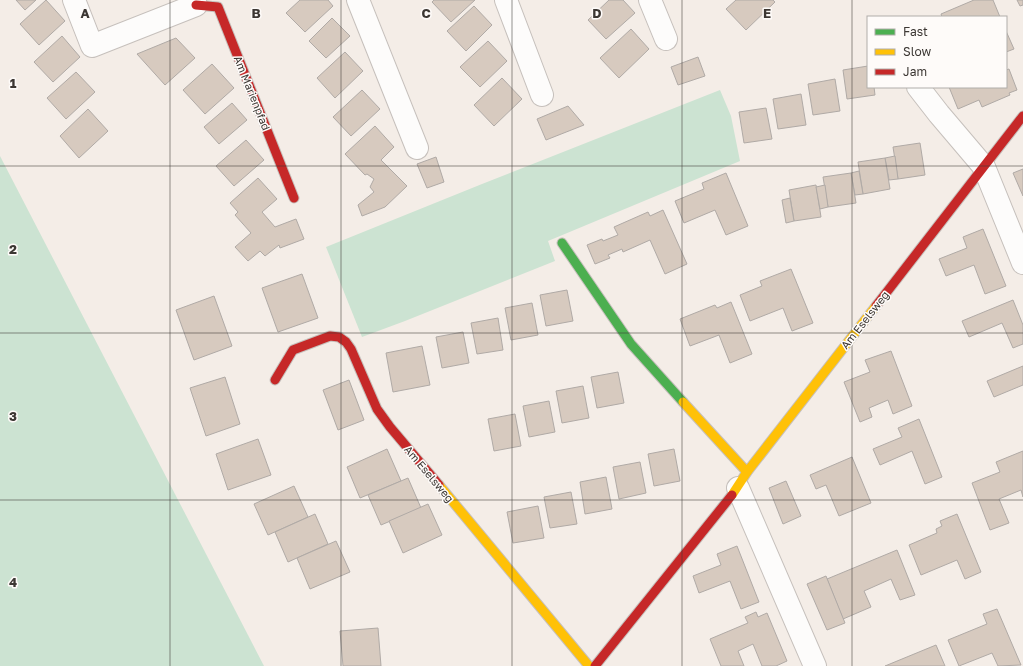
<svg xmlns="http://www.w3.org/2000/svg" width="1023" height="666" viewBox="0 0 1023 666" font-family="'Golos Text',sans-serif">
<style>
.green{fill:#cce3d2}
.building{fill:#d7cabf;stroke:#b0aaa6}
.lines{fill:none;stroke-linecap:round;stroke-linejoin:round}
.street-casing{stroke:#c6c0bc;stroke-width:24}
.fast-casing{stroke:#c6c0bc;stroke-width:11}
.slow-casing{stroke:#c6c0bc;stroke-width:11}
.jam-casing{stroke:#c6c0bc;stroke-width:11}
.street{stroke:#fdfcfb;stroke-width:22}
.fast{stroke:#4caf50;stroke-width:9}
.slow{stroke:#ffc107;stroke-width:9}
.jam{stroke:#c62828;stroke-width:9}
.grid{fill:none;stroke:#3c3733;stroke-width:1;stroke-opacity:0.55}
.labels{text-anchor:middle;stroke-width:3;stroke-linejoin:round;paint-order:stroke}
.street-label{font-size:11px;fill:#3c3733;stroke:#fefbf9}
.grid-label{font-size:13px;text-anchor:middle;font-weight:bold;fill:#3c3733;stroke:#fefbf9;stroke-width:3;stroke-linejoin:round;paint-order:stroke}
</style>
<rect width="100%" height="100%" fill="#f4ede7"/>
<g class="green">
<polygon points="720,90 731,116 740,161 548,241 555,261 405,321 362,337 326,247 482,184"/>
<polygon points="0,156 264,666 0,666"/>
</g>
<g class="building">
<polygon points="16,0 36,0 25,10"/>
<polygon points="46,0 65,21 39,45 20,24"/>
<polygon points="300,0 328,0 333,6 305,32 286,13"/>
<polygon points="434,0 475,0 451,22 432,2"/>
<polygon points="609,0 623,0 635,13 606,39 588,20"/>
<polygon points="736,0 773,0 775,2 746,30 726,9"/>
<polygon points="974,0 993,0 1000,17 942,17 941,14"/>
<polygon points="1017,0 1023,0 1023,5 1020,6"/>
<polygon points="474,6 492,25 466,51 447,31"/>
<polygon points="332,18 350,36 326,58 309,41"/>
<polygon points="631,29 649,49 619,78 600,58"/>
<polygon points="1006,31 1014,49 1006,52"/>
<polygon points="62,36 80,57 53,82 34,62"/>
<polygon points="176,38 195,58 165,85 137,54"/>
<polygon points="488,41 507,61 480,87 460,67"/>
<polygon points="345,52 363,71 335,98 317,78"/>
<polygon points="698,57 705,76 678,85 671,67"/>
<polygon points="212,64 234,88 205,114 183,90"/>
<polygon points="868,66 868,87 874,87 875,95 847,99 843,70"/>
<polygon points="1009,69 1017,90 1009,93 1010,95 982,107 979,100 958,109 949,87 1006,87 1006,70"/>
<polygon points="76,72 95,92 66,119 47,98"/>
<polygon points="502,78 522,99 494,126 474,105"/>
<polygon points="835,79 840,111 813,115 808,84"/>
<polygon points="362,90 380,109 351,136 333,117"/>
<polygon points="801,94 806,125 778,129 773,99"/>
<polygon points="232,103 247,120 219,144 204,127"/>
<polygon points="568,106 584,125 546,140 537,119"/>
<polygon points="766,108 772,139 744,143 739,112"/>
<polygon points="88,109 108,131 79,158 60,136"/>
<polygon points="375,126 394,147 381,160 407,186 385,207 362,216 358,205 374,192 370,187 374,179 367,174 365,175 345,154"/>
<polygon points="246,140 264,160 234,186 216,166"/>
<polygon points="920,143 925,175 898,179 893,147"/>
<polygon points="895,156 898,179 889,180 885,158"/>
<polygon points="436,157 444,182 427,188 417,164"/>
<polygon points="885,158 890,189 863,194 858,162"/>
<polygon points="1023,169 1023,196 1013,173"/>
<polygon points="859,171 863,194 855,195 851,173"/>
<polygon points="726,173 748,226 726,235 715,210 684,223 675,201 704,189 702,183"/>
<polygon points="851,173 856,203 828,207 823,177"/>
<polygon points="258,178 277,199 262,212 275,227 296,219 304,239 280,248 279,245 265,256 260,251 248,261 235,247 251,233 235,215 238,212 230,203"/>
<polygon points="816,185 821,217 794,221 789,190"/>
<polygon points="825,185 828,207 820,209 816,187"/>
<polygon points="790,198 794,221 786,223 782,200"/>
<polygon points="663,210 687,264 665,274 650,240 623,252 622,249 608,255 610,258 595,264 587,245 602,239 603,241 618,235 614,227 648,212 650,216"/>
<polygon points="983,229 1006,286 985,294 974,265 946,276 939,259 967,248 963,237"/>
<polygon points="791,269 813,323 792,331 783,308 750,321 740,295 762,286 760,281"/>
<polygon points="302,274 318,318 278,332 262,288"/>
<polygon points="567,290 573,321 546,326 540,295"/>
<polygon points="214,296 232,346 194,360 176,310"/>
<polygon points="1013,300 1023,325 1023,344 1013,348 1002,323 969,337 962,321"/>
<polygon points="731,302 752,354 730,363 719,335 690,346 680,319 715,305 717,308"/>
<polygon points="532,303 538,335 511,340 505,308"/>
<polygon points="498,318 503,350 477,354 471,323"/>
<polygon points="463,332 469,363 442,368 436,337"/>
<polygon points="422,346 430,385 393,392 386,353"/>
<polygon points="891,351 912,406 893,414 888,400 869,408 872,417 860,422 844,382 870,372 865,360"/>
<polygon points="1023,366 1023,385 994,397 987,381"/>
<polygon points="618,372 624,403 597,408 591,377"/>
<polygon points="225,377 240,424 206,436 190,388"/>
<polygon points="349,380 364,420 338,430 323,390"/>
<polygon points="583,386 589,418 562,423 556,391"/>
<polygon points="549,401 555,432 529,437 523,406"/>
<polygon points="515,414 521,446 494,451 488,419"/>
<polygon points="919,419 942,477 925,484 912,451 880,465 873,449 902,437 898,428"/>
<polygon points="258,439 271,475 228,490 216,454"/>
<polygon points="387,449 401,481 360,498 347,467"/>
<polygon points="674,449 680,481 654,486 648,454"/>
<polygon points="1023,451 1023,497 1021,490 999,499 1009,523 990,530 972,483 1000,472 996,462"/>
<polygon points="852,457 871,503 839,516 826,485 816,489 810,475"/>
<polygon points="640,462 646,493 619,499 613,467"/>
<polygon points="606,477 612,509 585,514 580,482"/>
<polygon points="408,478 421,508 381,525 368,495"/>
<polygon points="786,481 801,516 783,524 769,488"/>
<polygon points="294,486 308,517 268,535 254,504"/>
<polygon points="571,492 577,524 550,528 544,497"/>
<polygon points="428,504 442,535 403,553 389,521"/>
<polygon points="538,506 544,538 513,543 507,512"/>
<polygon points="315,514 328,544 288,562 275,532"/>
<polygon points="957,514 981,572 965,579 957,560 921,575 909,545 937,533 936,529 942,526 940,521"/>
<polygon points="336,541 350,572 310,589 297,558"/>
<polygon points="737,546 759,602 741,609 730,581 699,593 693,576 721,565 717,554"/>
<polygon points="897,550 915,595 900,600 891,579 864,591 871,607 843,619 827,579"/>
<polygon points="826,576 845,623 827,630 807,584"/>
<polygon points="997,609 1021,665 998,666 992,653 959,666 948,640 987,624 983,614"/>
<polygon points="756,612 758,617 767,613 787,661 776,666 762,666 753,644 738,651 744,666 721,666 710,639 748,623 745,617"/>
<polygon points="378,628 381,666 343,666 340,631"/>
<polygon points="936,645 945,666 885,666"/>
</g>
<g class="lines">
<g class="street-casing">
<g id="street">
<polyline points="74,0 92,46 196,5 194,0"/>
<polyline points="358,0 417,148"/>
<polyline points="506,0 542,95"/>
<polyline points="650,0 666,39"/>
<polyline points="918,87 939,114 984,167 1023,263"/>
<polyline points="738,488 815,666"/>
</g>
</g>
<g class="fast-casing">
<polyline id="fast" points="562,243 631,344 683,402"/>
</g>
<g class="slow-casing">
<g id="slow">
<polyline points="683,402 747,472"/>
<polyline points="439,485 589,666"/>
<polyline points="732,495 747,472 876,306"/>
</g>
</g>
<g class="jam-casing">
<g id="jam">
<polyline points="196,5 218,7 294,198"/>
<polyline points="876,306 1023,116"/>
<polyline points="275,380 293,350 330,336 339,337 346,342 351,349 377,409 390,427 439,485"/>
<polyline points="595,666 732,495"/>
</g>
</g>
<use href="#street" class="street"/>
<use href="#fast" class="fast"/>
<use href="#slow" class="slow"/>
<use href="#jam" class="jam"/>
</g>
<path class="grid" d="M170,0V666M341,0V666M512,0V666M682,0V666M852,0V666M0,166H1023M0,333H1023M0,500H1023"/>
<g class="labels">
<g class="street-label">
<text transform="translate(252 93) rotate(68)" y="4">Am Marienpfad</text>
<text transform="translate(865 320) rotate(-52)" y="4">Am Eselsweg</text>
<text transform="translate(429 474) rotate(50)" y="4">Am Eselsweg</text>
</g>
</g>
<g class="grid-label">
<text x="85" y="18">A</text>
<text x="256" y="18">B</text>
<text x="426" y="18">C</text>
<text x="597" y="18">D</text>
<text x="767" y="18">E</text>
<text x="13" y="88">1</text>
<text x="13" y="254">2</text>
<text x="13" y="421">3</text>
<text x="13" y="587">4</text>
</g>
<rect x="867" y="16" width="140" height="72" fill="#fefbf9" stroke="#b0adaa"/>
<rect x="875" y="29" width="20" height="6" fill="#4caf50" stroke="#b0adaa"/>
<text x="903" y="36" font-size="12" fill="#3c3733">Fast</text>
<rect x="875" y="49" width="20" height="6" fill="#ffc107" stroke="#b0adaa"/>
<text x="903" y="56" font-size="12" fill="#3c3733">Slow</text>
<rect x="875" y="69" width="20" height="6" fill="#c62828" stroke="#b0adaa"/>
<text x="903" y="76" font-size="12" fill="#3c3733">Jam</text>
</svg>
